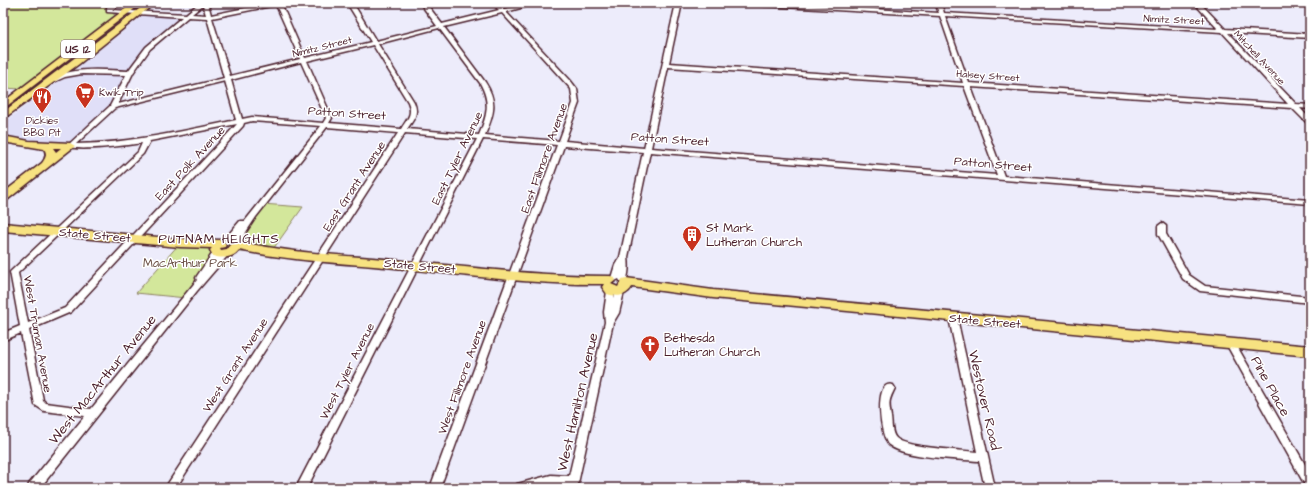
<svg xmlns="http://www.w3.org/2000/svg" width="1313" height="491" viewBox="0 0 1313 491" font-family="'Architects Daughter',sans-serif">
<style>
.built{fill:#e0dff8}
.green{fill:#d3e79b;stroke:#8e8363}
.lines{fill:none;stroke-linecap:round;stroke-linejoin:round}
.minor-casing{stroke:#4a1f2b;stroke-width:3}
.major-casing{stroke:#4a1f2b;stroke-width:3}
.minor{fill:#fff;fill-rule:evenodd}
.major{fill:#f7e281;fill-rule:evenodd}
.labels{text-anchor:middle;stroke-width:3;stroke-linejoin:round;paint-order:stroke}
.far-street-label{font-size:10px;fill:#4a1f2b;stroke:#fff}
.far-poi-label{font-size:10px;fill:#4a1f2b;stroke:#fff;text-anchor:start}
.shield{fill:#fff;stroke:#80626b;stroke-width:1}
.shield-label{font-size:11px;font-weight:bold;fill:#4a1f2b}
.street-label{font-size:12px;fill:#4a1f2b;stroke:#fff}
.poi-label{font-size:12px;fill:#4a1f2b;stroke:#fff;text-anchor:start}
.park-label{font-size:12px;fill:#6c5147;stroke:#fff}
.neighbourhood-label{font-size:13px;letter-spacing:1px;fill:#4a1f2b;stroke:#fff}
.near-street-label{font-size:14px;fill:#4a1f2b;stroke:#fff}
</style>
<rect width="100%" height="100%" fill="#edecfb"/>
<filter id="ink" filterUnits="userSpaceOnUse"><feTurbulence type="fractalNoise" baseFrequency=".025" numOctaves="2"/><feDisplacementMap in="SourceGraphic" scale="8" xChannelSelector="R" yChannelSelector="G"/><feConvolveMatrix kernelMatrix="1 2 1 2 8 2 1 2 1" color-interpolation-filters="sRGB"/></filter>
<g filter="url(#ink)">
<polygon class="built" points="145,14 184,17 148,48 113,107 70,146 3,139 3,123 71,72 82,71 77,68"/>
<g class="green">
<polygon points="3,3 118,3 111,7 111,12 116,16 22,89 3,88"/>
<polygon points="262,204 303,207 271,252 232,252 186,298 136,293 180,243 221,244 227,241"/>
</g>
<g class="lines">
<g class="minor-casing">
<g id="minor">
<path d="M114,3H121L112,10L186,14L199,3H208L211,15L270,3H281L305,58L371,42L347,3H353L376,41L437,26L420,3H426L442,24L499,10L492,3H498L504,9L530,3H539L506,12L570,80L577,89L579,103L565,141L644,148L676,3H682L669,63L963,83L940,16L750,5L747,3H776L939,13L935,3H941L944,13L1218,29L1194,3H1200L1225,29L1310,34V38L1228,33L1296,104L1310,105V109L1300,108L1310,119V125L1308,124L1292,108L971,87L1004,176L1310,200V204L650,152L628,257C629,265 629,274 626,281H620L619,279L615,281L612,280L611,278L615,265L620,257L643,152L564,146L440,488H430L557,145L483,139L307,488H296L477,139L405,133L176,488H165L398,133L327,127L256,217L238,244H232V241L227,244L223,241L240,221H245L321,126L252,121L244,123L243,126L71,312L29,330L43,400L46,403L91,409L197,280L196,278L197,276L214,251H220V254L225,251L229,254L197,291L40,488H28L29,484L85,416L44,411L35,405L21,333L3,341V333L20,326L10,272L138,152L142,143C130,145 75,152 67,146L110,106L126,75L82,74L65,77L54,82L51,80C69,66 106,70 128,71L146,47L182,17L107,12V7ZM203,5L206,15L192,14ZM276,5L300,59L230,76L212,18ZM502,13L571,89L573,103L559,141L485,135C494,114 498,102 485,82L444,27ZM945,16L1222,32L1288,104L969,83ZM188,17L207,18L224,78L118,104L133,73L150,49ZM439,28L480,83C491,103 487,115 479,135L407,129C414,119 419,114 414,102L378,44ZM373,45L408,102C413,114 408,118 401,129L329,123L332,118L307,61ZM301,62L326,118L323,123L252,117L242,119L231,80ZM668,67L964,86L997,175L651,148ZM225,81L236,120C183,131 131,143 76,144L115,108ZM237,124L65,308L28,323L18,273L143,154L150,141Z"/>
<polygon points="1162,223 1166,226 1166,234 1189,275 1205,286 1310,297 1310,303 1200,291 1183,279 1158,234 1158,226"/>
<polygon points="611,288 614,289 615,291 614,298 617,290 623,290 624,292 619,313 613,323 577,488 567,488 567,486 551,485 540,488 516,488 517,484 521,483 551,475 569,476 605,322 604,312 607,291 608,289"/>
<path d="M953,315L956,316L957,318L995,488H985L979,461C959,459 904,458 889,445C880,437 873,378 893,385L895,388C888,402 889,402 891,417C892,423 891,433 896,438C906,448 961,450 977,452L949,318L950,316Z"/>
<polygon points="1231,340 1234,341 1310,473 1310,488 1306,487 1228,347 1226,344 1228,341"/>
</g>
</g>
<g class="major-casing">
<g id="major">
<polygon points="133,3 142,3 3,109 3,102"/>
<polygon points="147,3 155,3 79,64 3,119 3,112"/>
<path d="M3,136L29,141L70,143L75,146L7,200L3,201V193L42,163C45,159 48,154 44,149L3,142ZM53,148H61L56,152Z"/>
<path d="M3,223L180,239L221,240L226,244L225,247L220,248L221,250L227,249L232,242L236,241C289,253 342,255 395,260C467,267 538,276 610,276L614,277L616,280L611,284L618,287L622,279L626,278L713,290L1310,346V356L713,298L632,287C626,297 617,297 607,294L602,287L604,284C534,285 465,275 395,268C343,263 291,261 239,250C233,258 223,259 213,256L210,250L212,248L180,247L3,231Z"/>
</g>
</g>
<use href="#minor" class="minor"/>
<use href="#major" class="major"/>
</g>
</g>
<defs>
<g id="supermarket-pin" transform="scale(1)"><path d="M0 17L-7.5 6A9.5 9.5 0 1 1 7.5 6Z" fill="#c8321e" stroke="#fff"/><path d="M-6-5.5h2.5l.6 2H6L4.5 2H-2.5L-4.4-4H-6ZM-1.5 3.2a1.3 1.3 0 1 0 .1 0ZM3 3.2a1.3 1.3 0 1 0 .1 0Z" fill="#fff"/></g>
<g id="restaurant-pin" transform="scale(1)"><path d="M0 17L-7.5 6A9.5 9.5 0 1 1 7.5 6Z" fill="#c8321e" stroke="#fff"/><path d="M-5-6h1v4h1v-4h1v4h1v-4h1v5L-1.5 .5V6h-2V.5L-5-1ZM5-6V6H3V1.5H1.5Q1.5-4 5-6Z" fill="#fff"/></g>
<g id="building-pin" transform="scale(1)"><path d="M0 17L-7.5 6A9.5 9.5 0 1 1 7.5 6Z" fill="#c8321e" stroke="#fff"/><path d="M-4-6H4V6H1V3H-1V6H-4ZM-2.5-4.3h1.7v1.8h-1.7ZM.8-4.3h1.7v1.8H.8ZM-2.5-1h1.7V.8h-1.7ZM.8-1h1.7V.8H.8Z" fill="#fff"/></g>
<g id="church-pin" transform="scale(1)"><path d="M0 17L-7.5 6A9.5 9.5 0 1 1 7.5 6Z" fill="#c8321e" stroke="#fff"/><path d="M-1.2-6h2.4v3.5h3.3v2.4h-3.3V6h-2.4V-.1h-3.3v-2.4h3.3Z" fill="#fff"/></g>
</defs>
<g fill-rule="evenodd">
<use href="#supermarket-pin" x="85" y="92"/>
<use href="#restaurant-pin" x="42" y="97"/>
<use href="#building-pin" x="692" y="235"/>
<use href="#church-pin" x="650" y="345"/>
</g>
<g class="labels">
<g class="far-street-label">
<text transform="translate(1174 19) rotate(3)" y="4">Nimitz Street</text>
<text transform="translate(322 46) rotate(-14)" y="4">Nimitz Street</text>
<text transform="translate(1260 57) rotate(47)" y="4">Mitchell Avenue</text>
<text transform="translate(988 75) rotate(4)" y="4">Halsey Street</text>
</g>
<g class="far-poi-label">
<text x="99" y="96">Kwik Trip</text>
<text x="42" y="124" text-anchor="middle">Dickies<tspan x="42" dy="12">BBQ Pit</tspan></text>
</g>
<rect class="shield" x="61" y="40" width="34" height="18" rx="3"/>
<g class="shield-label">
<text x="78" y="53">US 12</text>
</g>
<g class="street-label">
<text transform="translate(347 113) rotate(4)" y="4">Patton Street</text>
<text transform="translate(670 139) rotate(4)" y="4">Patton Street</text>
<text transform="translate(457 158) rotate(-64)" y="4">East Tyler Avenue</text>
<text transform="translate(544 158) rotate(-70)" y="4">East Fillmore Avenue</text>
<text transform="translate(190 163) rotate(-47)" y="4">East Polk Avenue</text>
<text transform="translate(993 164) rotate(5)" y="4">Patton Street</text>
<text transform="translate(354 186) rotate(-57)" y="4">East Grant Avenue</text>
<text transform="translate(95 235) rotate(5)" y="4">State Street</text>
<text transform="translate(420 266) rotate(5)" y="4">State Street</text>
<text transform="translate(985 321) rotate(5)" y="4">State Street</text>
<text transform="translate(38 334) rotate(80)" y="4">West Truman Avenue</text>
<text transform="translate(235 365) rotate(-57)" y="4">West Grant Avenue</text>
<text transform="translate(347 371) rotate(-63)" y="4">West Tyler Avenue</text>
<text transform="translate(462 377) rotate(-70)" y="4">West Fillmore Avenue</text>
</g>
<g class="poi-label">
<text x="706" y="232">St Mark<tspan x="706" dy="14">Lutheran Church</tspan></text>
<text x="664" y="342">Bethesda<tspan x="664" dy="14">Lutheran Church</tspan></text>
</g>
<g class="park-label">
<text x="190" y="267">MacArthur Park</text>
</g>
<g class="neighbourhood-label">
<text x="219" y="243">PUTNAM HEIGHTS</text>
</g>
<g class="near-street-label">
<text transform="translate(102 379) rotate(-51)" y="5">West MacArthur Avenue</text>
<text transform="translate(1271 386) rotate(61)" y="5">Pine Place</text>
<text transform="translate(985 400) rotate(77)" y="5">Westover Road</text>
<text transform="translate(577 402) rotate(-77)" y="5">West Hamilton Avenue</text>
</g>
</g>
<rect width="1313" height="491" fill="none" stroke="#fff" stroke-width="16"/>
<rect x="8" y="8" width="1297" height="475" fill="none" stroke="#4a1f2b" stroke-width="1.5" filter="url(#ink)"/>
</svg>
